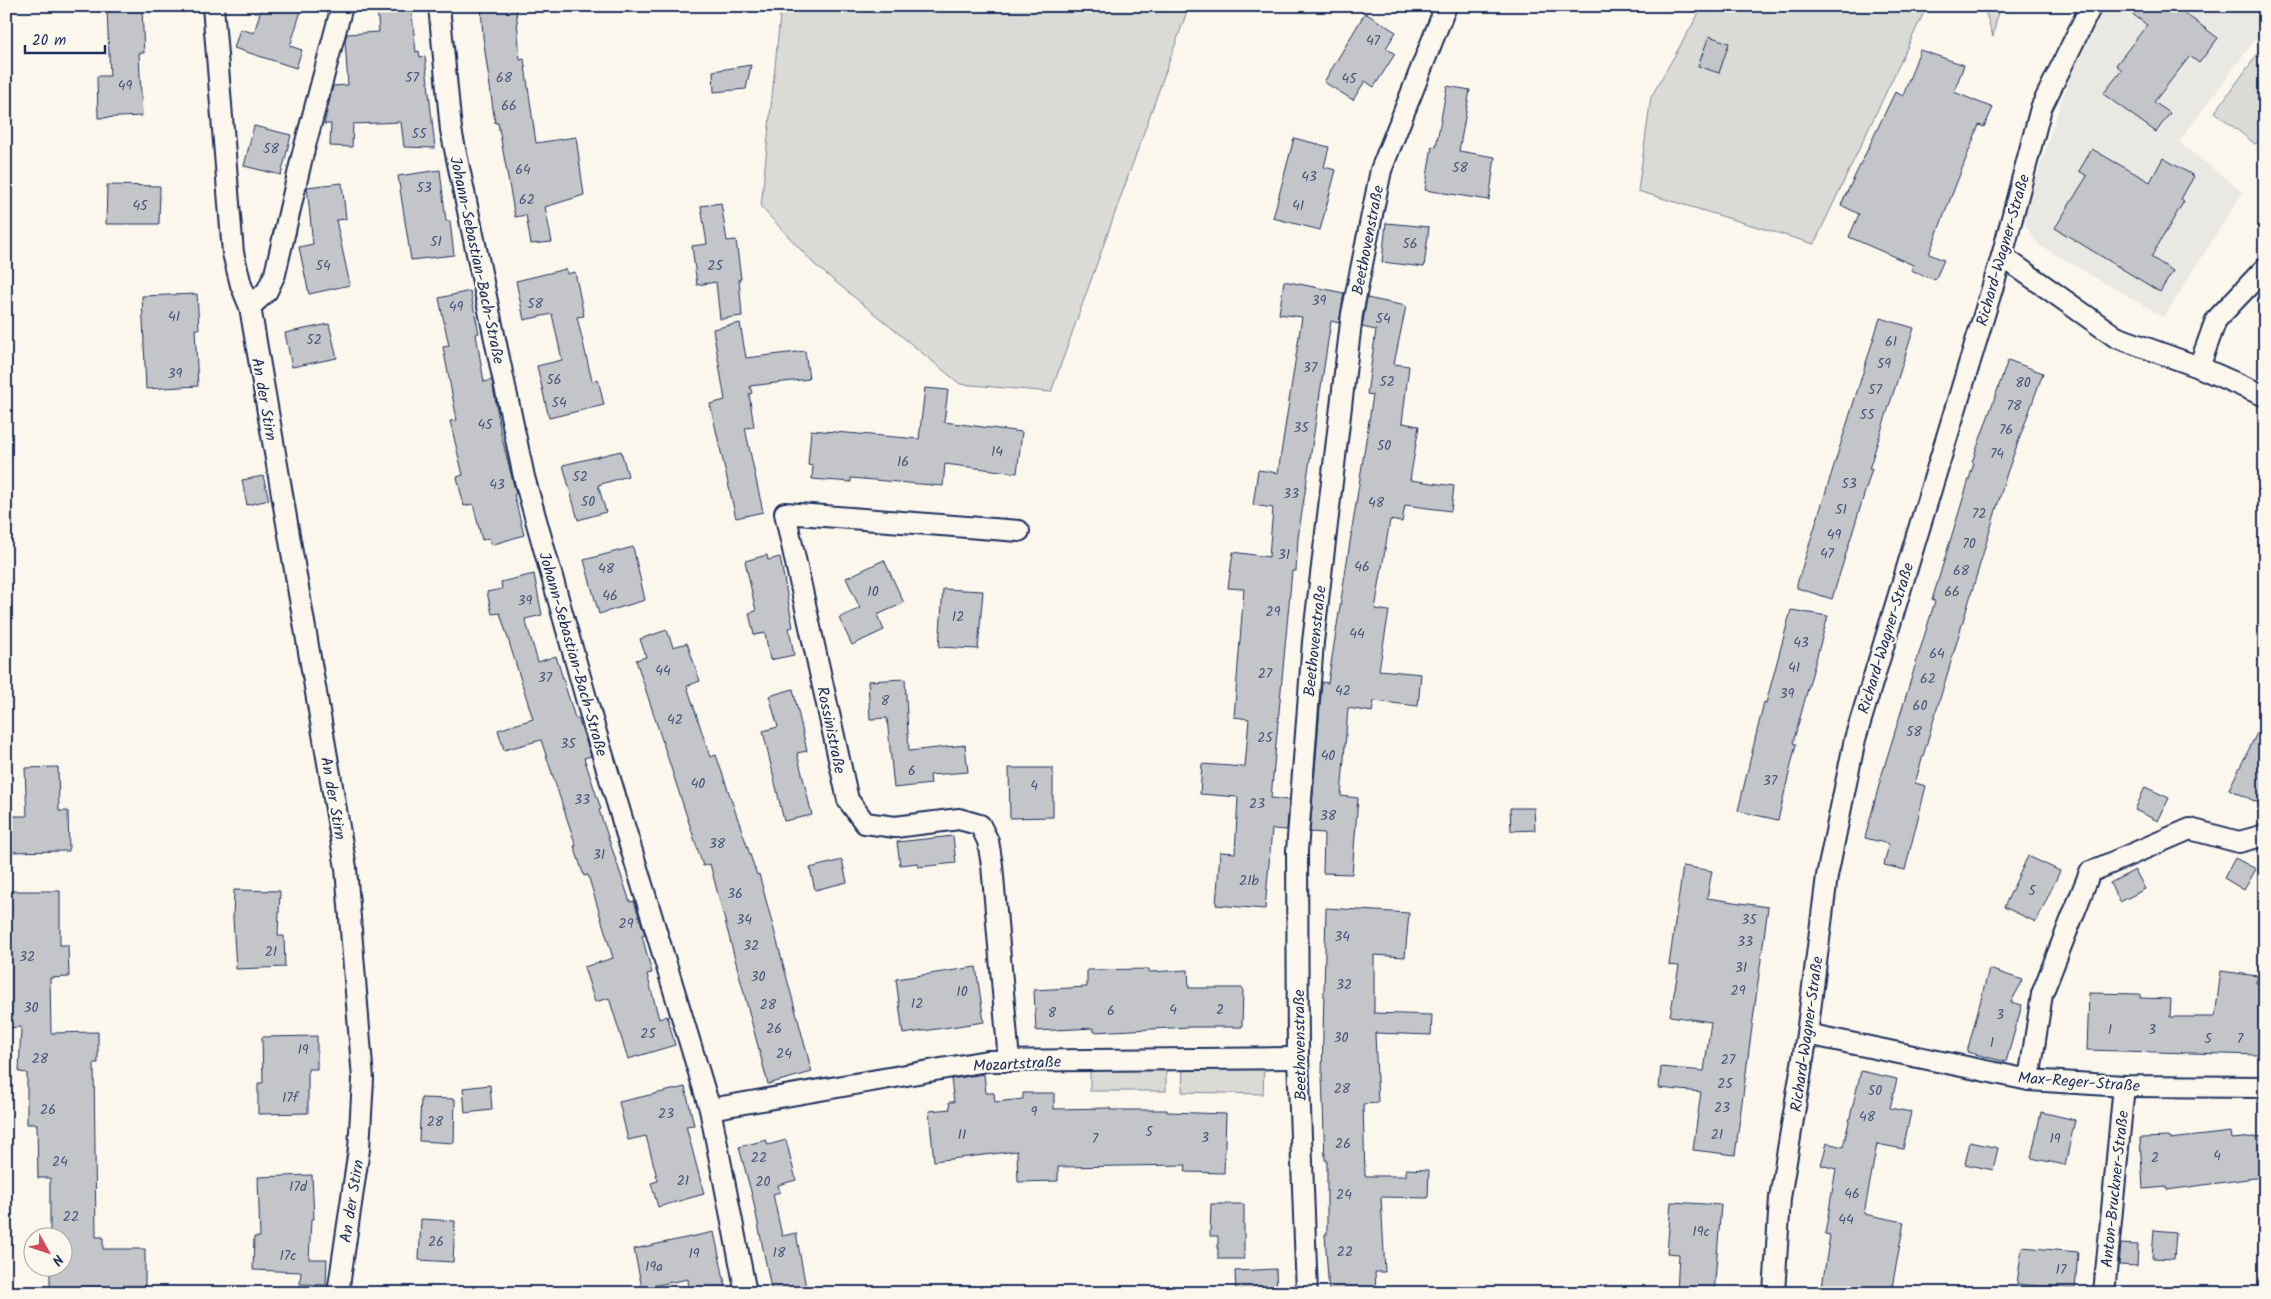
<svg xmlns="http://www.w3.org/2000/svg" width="2271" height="1299" viewBox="0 0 2271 1299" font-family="Kalam,sans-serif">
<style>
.built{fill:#eae8e2}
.green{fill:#dadad7;stroke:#7a849a}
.building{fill:#c3c5c9;stroke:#1b2f5e}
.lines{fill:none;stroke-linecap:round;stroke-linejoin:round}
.street-casing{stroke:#1b2f5e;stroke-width:24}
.street{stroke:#fbf7ec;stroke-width:20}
.labels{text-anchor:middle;stroke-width:4.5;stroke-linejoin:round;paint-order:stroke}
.number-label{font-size:14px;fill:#455479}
.street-label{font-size:16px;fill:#1b2f5e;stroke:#fbf7ec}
</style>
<rect width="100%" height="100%" fill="#fbf7ec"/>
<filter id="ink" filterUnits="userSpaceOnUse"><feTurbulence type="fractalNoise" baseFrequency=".02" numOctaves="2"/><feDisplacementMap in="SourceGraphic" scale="10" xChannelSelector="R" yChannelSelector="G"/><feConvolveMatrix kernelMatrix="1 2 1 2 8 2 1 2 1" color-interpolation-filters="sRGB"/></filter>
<g filter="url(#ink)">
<polygon class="built" points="2101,6 2265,6 2265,26 2179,142 2243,192 2164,317 2039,245 2022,220 2065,90"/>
<g class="green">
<polygon points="781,6 1189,6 1051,392 960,384 815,265 761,207"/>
<polygon points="1703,6 1927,6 1814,244 1638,191 1651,97"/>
<polygon points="1984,6 1999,6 1993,37"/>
<polygon points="2265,44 2265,139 2255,144 2215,112"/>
<polygon points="1183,1067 1264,1069 1263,1094 1182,1092"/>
<rect x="1090" y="1068" width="76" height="23"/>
</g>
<g class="building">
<polygon points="262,6 288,6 301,11 290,46 302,50 296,68 234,48 240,29 254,33"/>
<polygon points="377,6 411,6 416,52 419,51 420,57 425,56 435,148 404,147 401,122 353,124 352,147 330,146 331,124 324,124 333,86 348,85 345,40 347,34 379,32"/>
<polygon points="481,6 516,6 520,60 524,59 536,143 576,137 584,195 545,207 552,242 531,244 526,215 515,217 498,123 495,123 483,37"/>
<polygon points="2122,6 2175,6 2218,38 2199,63 2190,56 2154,102 2170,113 2156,132 2103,94 2122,70 2116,65 2147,25"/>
<polygon points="142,9 144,53 139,53 142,116 98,118 97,76 110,76 107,11"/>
<polygon points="1365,13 1396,32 1386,48 1395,54 1374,87 1365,81 1353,100 1324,82"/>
<polygon points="1709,36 1729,43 1719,73 1698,66"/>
<polygon points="1920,50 1964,65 1954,92 1993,108 1984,127 1979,125 1929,254 1944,260 1935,280 1911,270 1913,265 1849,237 1859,214 1841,205 1895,92 1903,96"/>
<polygon points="751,65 746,89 714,92 713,71"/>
<polygon points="1447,86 1470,90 1459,151 1495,157 1489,200 1425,190 1432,146 1436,147"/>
<polygon points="254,126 291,135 281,175 244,166"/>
<polygon points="1294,138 1329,147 1324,167 1336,170 1320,230 1273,218"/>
<polygon points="2092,149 2150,182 2163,158 2194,176 2181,199 2184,201 2151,257 2173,271 2160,292 2055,228 2087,176 2079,171"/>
<polygon points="440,170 446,221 450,221 454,255 411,260 398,176"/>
<polygon points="342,183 346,219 336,220 350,285 309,294 299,247 313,244 307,187"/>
<polygon points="107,185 160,186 159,224 106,224"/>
<polygon points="721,203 727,241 736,240 741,279 739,279 742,316 720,319 716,282 697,285 692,246 707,244 701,206"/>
<polygon points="1386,223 1429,227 1424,267 1382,262"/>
<polygon points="566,269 567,274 575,272 584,316 577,317 592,381 598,379 604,405 549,418 537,366 562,360 552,314 524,320 516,281"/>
<polygon points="1284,281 1344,293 1339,323 1331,321 1298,538 1296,571 1292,571 1271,798 1289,800 1287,830 1272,829 1265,909 1216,905 1220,852 1235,853 1238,797 1200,794 1202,764 1245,767 1249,719 1234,717 1244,589 1228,588 1233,552 1269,557 1273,508 1253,505 1258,470 1278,473 1302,317 1279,314"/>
<polygon points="470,291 479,333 476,334 484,382 492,380 501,434 516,494 514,495 524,535 491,545 489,538 482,540 473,504 464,506 457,477 463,475 450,421 457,420 443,347 449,346 439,298"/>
<polygon points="197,294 199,329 195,329 198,386 146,389 142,296"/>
<polygon points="1367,298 1406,306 1394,364 1409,366 1402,423 1419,426 1410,480 1454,486 1451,511 1405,505 1402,522 1390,520 1375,609 1389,611 1379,670 1421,674 1418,706 1374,701 1372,712 1348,708 1341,796 1358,798 1352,874 1323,873 1324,833 1310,832 1322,682 1328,683 1373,395 1367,394 1376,330 1362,327"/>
<polygon points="1880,318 1914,328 1869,469 1872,469 1832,599 1797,588 1797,584"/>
<polygon points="740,323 746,358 805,351 809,379 750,386 752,393 749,394 754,427 745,428 763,512 736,518 710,404 725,400 713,329"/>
<polygon points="329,324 337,358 292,367 285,333"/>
<polygon points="2008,360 2043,373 2007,473 1915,783 1926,786 1905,870 1884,865 1889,844 1865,838 1882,774 1935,601 1932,600 1974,463 1972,462"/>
<polygon points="925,388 948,390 944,422 1022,432 1017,473 945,464 943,486 851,478 851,482 812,479 813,466 808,465 811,430 919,439"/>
<polygon points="621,451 628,476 598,485 606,512 578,520 563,465"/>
<polygon points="263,476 269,500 247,505 242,480"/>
<polygon points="633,547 645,600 599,614 584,560"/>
<polygon points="767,555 768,560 780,557 793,627 789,628 794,655 770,660 765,633 754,635 749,613 756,611 745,561"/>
<polygon points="884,560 904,603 877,615 884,630 852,645 839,618 860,608 846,578"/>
<polygon points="534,574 542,615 525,619 538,662 556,656 575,718 578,718 591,756 584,758 601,809 599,810 630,902 634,901 645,935 642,936 652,973 647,974 659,1019 667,1016 675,1045 628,1059 609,998 595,1002 584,967 613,958 588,875 584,876 574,846 576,846 541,740 504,750 498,730 533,719 500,613 492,614 487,592 502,589 501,582"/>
<polygon points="943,589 983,591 978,649 939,647"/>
<polygon points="1791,610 1828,616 1793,743 1796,744 1778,820 1738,811 1764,702 1766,703"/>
<polygon points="667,630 673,647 687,643 700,681 687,686 710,757 716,755 757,875 759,874 812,1072 768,1084 710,864 703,866 636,660 646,657 640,639"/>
<polygon points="905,679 909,751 965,745 968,772 930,775 931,784 894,788 887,718 870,719 868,681"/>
<polygon points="793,689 807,751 797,753 812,815 784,821 763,731 778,727 769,696"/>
<polygon points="2265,717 2265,806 2229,789"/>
<polygon points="58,767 59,811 68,811 69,851 6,852 6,816 27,816 25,768"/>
<polygon points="1009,768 1053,768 1053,817 1010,818"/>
<polygon points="2145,787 2169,798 2158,821 2135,810"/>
<polygon points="1510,808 1534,808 1535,830 1511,831"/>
<polygon points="953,836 956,863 918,867 918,863 900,865 897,842"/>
<polygon points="2028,856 2060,871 2036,922 2004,907"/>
<polygon points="2235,858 2256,869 2244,890 2224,878"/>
<polygon points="842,860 847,882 815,890 810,868"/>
<polygon points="1683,866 1712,871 1707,898 1768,907 1735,1155 1693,1150 1701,1092 1659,1088 1661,1067 1704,1071 1711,1022 1670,1016 1679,966 1669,965"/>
<polygon points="2135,870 2145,889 2120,902 2110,883"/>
<polygon points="234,890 280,891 278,936 284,936 285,967 236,969 233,918"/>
<polygon points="6,891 60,891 60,945 68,945 69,977 50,978 51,1033 98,1032 98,1063 94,1063 96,1237 103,1237 103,1249 145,1249 145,1286 50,1287 50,1266 62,1266 62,1236 50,1236 50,1178 38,1178 37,1124 27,1124 27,1073 19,1072 21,1027 9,1028 6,979"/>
<polygon points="1326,908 1409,913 1405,957 1374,955 1374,1013 1432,1015 1431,1035 1375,1033 1378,1103 1363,1104 1365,1176 1406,1176 1406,1169 1429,1170 1428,1198 1381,1197 1385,1272 1375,1272 1376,1293 1329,1293 1325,1234 1327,1234 1327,1160 1325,1160 1322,1076"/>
<polygon points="976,967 984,1022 903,1034 896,979"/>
<polygon points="1149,969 1149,972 1188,970 1189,988 1243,988 1242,1027 1190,1027 1094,1032 1094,1028 1036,1031 1034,990 1087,987 1087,970"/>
<polygon points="1989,969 2023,980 2011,1002 2022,1005 2006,1062 1967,1052"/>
<polygon points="2221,971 2258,976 2256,983 2261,984 2259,1055 2087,1050 2089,993 2140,994 2140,998 2171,999 2170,1017 2215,1017"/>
<polygon points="317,1036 317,1069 308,1069 308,1113 258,1114 258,1083 263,1083 262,1037"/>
<polygon points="1861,1071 1897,1079 1890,1108 1911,1112 1903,1149 1877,1144 1864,1214 1904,1222 1891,1293 1821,1293 1830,1235 1825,1234 1836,1169 1821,1165 1827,1143 1843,1147"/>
<polygon points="984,1074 986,1093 994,1093 995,1102 1023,1099 1023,1093 1054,1093 1054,1109 1110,1108 1110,1110 1167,1110 1167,1112 1226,1114 1224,1173 1185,1172 1186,1165 1058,1167 1058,1181 1018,1182 1017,1151 934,1161 929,1111 950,1109 949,1102 954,1102 951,1079"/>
<polygon points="490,1085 492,1110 465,1113 463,1088"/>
<polygon points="685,1087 694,1125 686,1126 704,1194 658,1207 651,1183 658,1181 646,1136 628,1140 619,1102"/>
<polygon points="421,1098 455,1099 454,1143 419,1141"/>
<polygon points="2041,1112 2075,1120 2065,1165 2031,1158"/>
<polygon points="2231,1132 2232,1139 2265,1136 2265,1171 2262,1171 2262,1177 2167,1190 2167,1187 2143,1189 2140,1138 2169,1137 2170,1139"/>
<polygon points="766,1140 768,1145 786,1140 796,1180 778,1185 780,1192 773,1194 782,1236 796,1233 807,1293 772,1293 753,1199 739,1147"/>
<polygon points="1970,1142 1998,1148 1993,1170 1965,1164"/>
<polygon points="312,1175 314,1219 311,1219 309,1259 327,1259 326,1285 300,1284 301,1272 253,1270 254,1237 260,1237 258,1177"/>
<polygon points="1671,1202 1721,1205 1714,1293 1677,1293 1679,1254 1667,1253"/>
<polygon points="1211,1204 1244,1204 1244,1259 1218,1259 1218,1236 1210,1236"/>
<polygon points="421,1219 455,1221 453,1262 419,1260"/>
<polygon points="2154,1230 2176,1232 2174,1259 2152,1258"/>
<polygon points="714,1232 727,1293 689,1293 688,1279 642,1288 634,1249"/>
<polygon points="2121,1244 2138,1245 2137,1266 2119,1265"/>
<polygon points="2022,1247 2078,1252 2075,1289 2017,1284"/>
<polygon points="1276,1269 1277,1293 1236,1293 1235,1271"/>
</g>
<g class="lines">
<g class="street-casing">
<g id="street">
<polyline points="213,6 233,253 241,285 250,307 346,868 363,1079 359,1149 338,1293"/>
<polyline points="439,6 451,130 524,477 593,723 710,1109 746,1293"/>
<polyline points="2002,256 2116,337 2199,367 2265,396"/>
<polyline points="250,307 267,291 275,274 302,157 342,6"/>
<polyline points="2199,367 2216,320 2265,268"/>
<polyline points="1807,1034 2029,1080 2124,1086 2265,1087"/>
<polyline points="1009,1061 992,865 988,841 980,825 959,819 895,827 865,823 848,800 785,513 1019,531"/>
<polyline points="2029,1080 2042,994 2090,872 2190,829 2239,842 2265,835"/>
<polyline points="710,1109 987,1061 1298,1058"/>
<polyline points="1307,1293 1298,1058 1297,851 1313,642 1352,314 1381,170 1446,6"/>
<polyline points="1774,1293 1780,1198 1807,1034 1827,876 1855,739 2002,256 2041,108 2091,6"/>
<polyline points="2104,1293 2124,1086"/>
</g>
</g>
<use href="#street" class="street"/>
</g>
</g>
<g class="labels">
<g class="number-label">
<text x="1373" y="45">47</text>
<text x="412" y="82">57</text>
<text x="504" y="82">68</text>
<text x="1349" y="83">45</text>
<text x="125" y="90">49</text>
<text x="509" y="110">66</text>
<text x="419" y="138">55</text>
<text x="271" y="153">58</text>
<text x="1460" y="172">58</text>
<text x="523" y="174">64</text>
<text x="1309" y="181">43</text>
<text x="424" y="192">53</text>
<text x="527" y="204">62</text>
<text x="140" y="210">45</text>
<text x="1298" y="210">41</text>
<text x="436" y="246">51</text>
<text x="1410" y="248">56</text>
<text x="323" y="270">54</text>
<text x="715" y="270">25</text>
<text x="1319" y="305">39</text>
<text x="535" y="308">58</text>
<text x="456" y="311">49</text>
<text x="174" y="321">41</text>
<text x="1383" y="323">54</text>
<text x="314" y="344">52</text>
<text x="1891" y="346">61</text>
<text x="1884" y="368">59</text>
<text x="1310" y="372">37</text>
<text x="175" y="378">39</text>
<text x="554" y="384">56</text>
<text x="1387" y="386">52</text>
<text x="2023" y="387">80</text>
<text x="1875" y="394">57</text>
<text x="559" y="407">54</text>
<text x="2014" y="410">78</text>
<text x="1867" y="419">55</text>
<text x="485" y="429">45</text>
<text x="1301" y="432">35</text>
<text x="2006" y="434">76</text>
<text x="1384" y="450">50</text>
<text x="997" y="456">14</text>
<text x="1997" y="458">74</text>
<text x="903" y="466">16</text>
<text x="580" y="481">52</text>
<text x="1849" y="488">53</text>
<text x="497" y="489">43</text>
<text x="1291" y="498">33</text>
<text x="588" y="506">50</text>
<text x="1376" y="507">48</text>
<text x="1841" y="514">51</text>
<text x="1979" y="518">72</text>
<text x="1834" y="539">49</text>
<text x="1969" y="548">70</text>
<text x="1827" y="558">47</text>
<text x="1284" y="559">31</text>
<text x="1362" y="571">46</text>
<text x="606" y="573">48</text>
<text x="1961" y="575">68</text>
<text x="873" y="596">10</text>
<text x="1952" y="596">66</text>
<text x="610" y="600">46</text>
<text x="525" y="605">39</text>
<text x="1273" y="616">29</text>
<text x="958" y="621">12</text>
<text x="1357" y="638">44</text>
<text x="1801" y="647">43</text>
<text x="1937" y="658">64</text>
<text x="1794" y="672">41</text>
<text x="663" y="675">44</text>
<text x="1265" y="678">27</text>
<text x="545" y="682">37</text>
<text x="1928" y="683">62</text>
<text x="1343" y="695">42</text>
<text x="1787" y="698">39</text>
<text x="885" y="705">8</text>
<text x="1920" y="710">60</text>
<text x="675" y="724">42</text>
<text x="1914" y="736">58</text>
<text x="1265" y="742">25</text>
<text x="568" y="748">35</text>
<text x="1328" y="760">40</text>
<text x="912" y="775">6</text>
<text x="1770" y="785">37</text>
<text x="698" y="788">40</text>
<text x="1034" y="790">4</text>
<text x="582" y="804">33</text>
<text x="1257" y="808">23</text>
<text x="1328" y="820">38</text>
<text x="717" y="848">38</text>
<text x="599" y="859">31</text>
<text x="1249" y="885">21b</text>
<text x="2032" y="895">5</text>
<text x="735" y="898">36</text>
<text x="744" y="924">34</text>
<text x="1749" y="924">35</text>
<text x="626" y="928">29</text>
<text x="1342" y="941">34</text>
<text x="1745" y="946">33</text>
<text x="751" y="950">32</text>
<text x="271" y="956">21</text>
<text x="27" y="961">32</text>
<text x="1741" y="972">31</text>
<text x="758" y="981">30</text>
<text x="1344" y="989">32</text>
<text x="1738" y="995">29</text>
<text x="962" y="996">10</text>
<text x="917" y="1008">12</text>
<text x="768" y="1009">28</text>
<text x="31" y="1012">30</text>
<text x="1173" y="1014">4</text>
<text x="1220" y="1014">2</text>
<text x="1111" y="1015">6</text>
<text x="1052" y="1017">8</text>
<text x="2000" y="1019">3</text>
<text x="774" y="1033">26</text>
<text x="2110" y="1034">1</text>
<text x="2152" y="1034">3</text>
<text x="648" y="1038">25</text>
<text x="1341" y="1042">30</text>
<text x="2208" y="1043">5</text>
<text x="2240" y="1043">7</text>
<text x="1992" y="1047">1</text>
<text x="303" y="1054">19</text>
<text x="784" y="1058">24</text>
<text x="40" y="1063">28</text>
<text x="1728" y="1064">27</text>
<text x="1725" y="1088">25</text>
<text x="1342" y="1093">28</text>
<text x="1875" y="1095">50</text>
<text x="290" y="1102">17f</text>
<text x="1722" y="1112">23</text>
<text x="48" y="1114">26</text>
<text x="1034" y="1116">9</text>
<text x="666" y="1118">23</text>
<text x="1867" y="1121">48</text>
<text x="435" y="1126">28</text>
<text x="1149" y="1136">5</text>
<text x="962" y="1139">11</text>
<text x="1717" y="1139">21</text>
<text x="1205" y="1142">3</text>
<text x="1095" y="1143">7</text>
<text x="2055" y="1143">19</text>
<text x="1343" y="1148">26</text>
<text x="2217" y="1160">4</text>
<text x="759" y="1162">22</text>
<text x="2155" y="1162">2</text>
<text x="60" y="1166">24</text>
<text x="683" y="1185">21</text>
<text x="763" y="1186">20</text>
<text x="298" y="1191">17d</text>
<text x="1852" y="1198">46</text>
<text x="1344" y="1199">24</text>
<text x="71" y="1221">22</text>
<text x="1846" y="1224">44</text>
<text x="1701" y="1236">19c</text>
<text x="436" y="1246">26</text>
<text x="1345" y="1256">22</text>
<text x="779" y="1257">18</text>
<text x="694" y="1258">19</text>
<text x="288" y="1260">17c</text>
<text x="654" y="1271">19a</text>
<text x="2061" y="1274">17</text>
</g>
<g class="street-label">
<text transform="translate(1367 240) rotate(-79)" y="6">Beethovenstraße</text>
<text transform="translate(2002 250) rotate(-74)" y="6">Richard-Wagner-Straße</text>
<text transform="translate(478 260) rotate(78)" y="6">Johann-Sebastian-Bach-Straße</text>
<text transform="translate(265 399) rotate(80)" y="6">An der Stirn</text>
<text transform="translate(1885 638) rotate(-73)" y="6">Richard-Wagner-Straße</text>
<text transform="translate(1314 641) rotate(-84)" y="6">Beethovenstraße</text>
<text transform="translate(574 654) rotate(74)" y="6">Johann-Sebastian-Bach-Straße</text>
<text transform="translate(832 730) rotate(78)" y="6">Rossinistraße</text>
<text transform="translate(334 798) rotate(80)" y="6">An der Stirn</text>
<text transform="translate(1806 1034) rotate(-82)" y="6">Richard-Wagner-Straße</text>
<text transform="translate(1299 1045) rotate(-91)" y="6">Beethovenstraße</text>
<text transform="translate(1017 1063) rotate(-3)" y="6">Mozartstraße</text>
<text transform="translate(2079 1081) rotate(4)" y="6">Max-Reger-Straße</text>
<text transform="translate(2114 1189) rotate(-84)" y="6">Anton-Bruckner-Straße</text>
<text transform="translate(351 1201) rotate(-81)" y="6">An der Stirn</text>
</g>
</g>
<rect width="2271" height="1299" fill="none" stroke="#fbf7ec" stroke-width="25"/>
<rect x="12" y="12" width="2246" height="1274" fill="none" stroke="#1b2f5e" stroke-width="2" filter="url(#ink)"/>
<g transform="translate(48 1252) rotate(130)"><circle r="24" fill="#fbf7ec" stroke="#a1a7b3"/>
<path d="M0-4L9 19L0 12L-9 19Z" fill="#d1495b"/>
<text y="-8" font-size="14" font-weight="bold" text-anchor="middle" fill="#1b2f5e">N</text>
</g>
<path d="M25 45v8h80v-8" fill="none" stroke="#1b2f5e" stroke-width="2.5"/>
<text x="32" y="45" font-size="15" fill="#1b2f5e" stroke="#fbf7ec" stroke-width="4" paint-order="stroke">20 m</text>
</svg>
